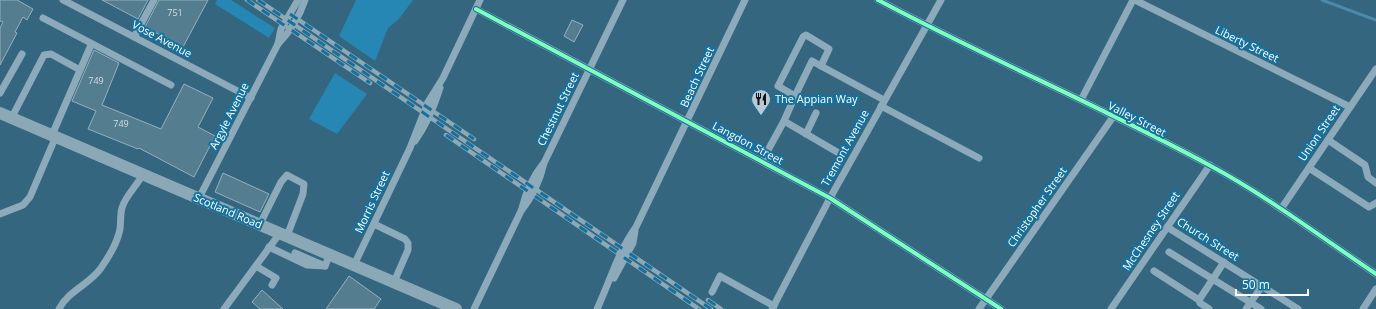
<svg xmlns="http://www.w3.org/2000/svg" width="1376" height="309" viewBox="0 0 1376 309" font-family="'Open Sans',sans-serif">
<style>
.green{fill:#2686b4}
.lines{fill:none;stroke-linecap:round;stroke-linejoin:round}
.stream{stroke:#4d89a8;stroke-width:3}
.building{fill:#557d90;stroke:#94b0be}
.minor{stroke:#8caab9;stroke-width:7}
.major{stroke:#8ba8b7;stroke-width:12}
.rail-casing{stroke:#8ca9b7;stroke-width:4.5}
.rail{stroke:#15719f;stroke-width:3;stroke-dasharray:9;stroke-linecap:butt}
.cycleway-casing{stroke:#15719f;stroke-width:6}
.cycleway{stroke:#80ffba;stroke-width:4}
.labels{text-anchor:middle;stroke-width:4;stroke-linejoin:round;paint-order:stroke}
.number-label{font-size:9px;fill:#d4dee3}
.street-label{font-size:11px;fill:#fff;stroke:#15719f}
.poi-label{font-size:11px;fill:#fff;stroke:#15719f;text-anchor:start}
</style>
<rect width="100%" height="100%" fill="#346680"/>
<g class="green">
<polygon points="217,0 231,0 275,28 269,38 215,4"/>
<polygon points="356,0 413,0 399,19 388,28 375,61 339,36"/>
<polygon points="335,73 367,94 337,134 309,119"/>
</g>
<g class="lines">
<polyline class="stream" points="1322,0 1376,20"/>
</g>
<g class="building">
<polygon points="0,0 17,0 33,9 27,20 23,17 15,32 17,33 0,65 0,28 3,22 0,21"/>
<polygon points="102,0 148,0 138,19"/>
<polygon points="159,0 208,0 183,47 145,27"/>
<polygon points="572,20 583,25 574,42 564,36"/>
<polygon points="94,50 119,63 102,105 161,129 184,84 213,98 198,127 215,136 194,177 139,148 138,149 88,129 96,111 72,101"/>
<polygon points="223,173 269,194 260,212 215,192"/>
<polygon points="349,276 381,299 374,309 326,309"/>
<polygon points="262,290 283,309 260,309 252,302"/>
</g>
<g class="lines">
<g class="minor">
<polyline points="63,0 251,98"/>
<path d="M878,0C987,58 1100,106 1209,165C1267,196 1321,237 1376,274"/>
<polyline points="1135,0 1350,107"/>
<polyline points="476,9 830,198 1001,309"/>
<polyline points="43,18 171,85"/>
<polyline points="134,37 154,0"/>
<path d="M278,44C291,31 299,18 305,0"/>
<polyline points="0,93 22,54"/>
<polyline points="795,96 812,61 821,66"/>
<polyline points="1081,100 1133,0"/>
<polyline points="881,106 979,158"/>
<polyline points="12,117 44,55 51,54 80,70"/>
<polyline points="806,134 816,113"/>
<polyline points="52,135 91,45"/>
<polyline points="1328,140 1365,165 1368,177 1376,183"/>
<path d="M415,141C427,124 434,107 440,88"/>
<polyline points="837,152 784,121 795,96 778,86 803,37 806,35 829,49 821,66 884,100"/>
<polyline points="762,161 784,121"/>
<polyline points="1309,168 1369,207 1376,203"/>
<polyline points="199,198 278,44 281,29 298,0"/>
<path d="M522,208C526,192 532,178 543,164"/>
<polyline points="1281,209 1376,69"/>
<polyline points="0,214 23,205 30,197 56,136"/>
<polyline points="260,224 281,182 287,175 304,184 303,194 287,236"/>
<polyline points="374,224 405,239 408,243 408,250 394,282"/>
<polyline points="1167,227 1298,309"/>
<polyline points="269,247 307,265 325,266"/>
<polyline points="1169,252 1261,309"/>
<polyline points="295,253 325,266 330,254"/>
<polyline points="354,265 410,148 428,102 443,78 480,0"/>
<polyline points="256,266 276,278 272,285"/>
<polyline points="1154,271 1199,300"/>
<polyline points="614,278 633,243 635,231"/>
<polyline points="712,292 720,276 774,306"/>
<path d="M59,309C68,291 90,284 101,268C109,256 117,244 120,229C121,222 120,215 122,208C125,196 137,186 143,174"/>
<polyline points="224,309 280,233"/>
<path d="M474,309L521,211C533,196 540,181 544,163L623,0"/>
<path d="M597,309C610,281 618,252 636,227L745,0"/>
<polyline points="772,309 830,198 941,0"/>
<polyline points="979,309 1113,117"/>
<polyline points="1111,309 1210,165"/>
<polyline points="1209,309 1200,303 1199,300 1224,262"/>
<polyline points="1246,309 1262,286"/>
<polyline points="1363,309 1376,289"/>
</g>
<polyline class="major" points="0,113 456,309"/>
<g class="rail-casing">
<g id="rail">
<polyline points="247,0 370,83"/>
<polyline points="258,0 711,309"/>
<polyline points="290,14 474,139"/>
<polyline points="446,135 699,309"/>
<polyline points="708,300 721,309"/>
</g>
</g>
<use href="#rail" class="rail"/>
<g class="cycleway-casing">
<g id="cycleway">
<path d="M878,0C987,58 1100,106 1209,165C1267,196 1321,237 1376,274"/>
<polyline points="476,9 830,198 1001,309"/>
</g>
</g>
<use href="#cycleway" class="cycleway"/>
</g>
<defs>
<g id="restaurant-pin" transform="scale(1)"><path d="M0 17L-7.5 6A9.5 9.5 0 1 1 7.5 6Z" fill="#b8c9d3" stroke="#15719f"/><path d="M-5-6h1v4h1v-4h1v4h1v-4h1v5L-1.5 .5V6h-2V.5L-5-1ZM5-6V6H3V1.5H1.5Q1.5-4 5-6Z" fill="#111"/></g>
</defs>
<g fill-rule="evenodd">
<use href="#restaurant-pin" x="761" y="99"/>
</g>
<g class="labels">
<g class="number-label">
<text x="175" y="16">751</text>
<text x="96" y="84">749</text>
<text x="121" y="127">749</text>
</g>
<g class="street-label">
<text transform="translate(162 39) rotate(28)" y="4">Vose Avenue</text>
<text transform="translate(1247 44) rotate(26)" y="4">Liberty Street</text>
<text transform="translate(697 77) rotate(-65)" y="4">Beach Street</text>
<text transform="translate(558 109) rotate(-64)" y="4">Chestnut Street</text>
<text transform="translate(229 116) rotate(-63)" y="4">Argyle Avenue</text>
<text transform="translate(1137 119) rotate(27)" y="4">Valley Street</text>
<text transform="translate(1319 133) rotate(-56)" y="4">Union Street</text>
<text transform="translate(748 143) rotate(28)" y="4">Langdon Street</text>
<text transform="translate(845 148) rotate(-61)" y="4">Tremont Avenue</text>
<text transform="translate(372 202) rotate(-65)" y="4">Morris Street</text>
<text transform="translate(1037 207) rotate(-55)" y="4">Christopher Street</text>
<text transform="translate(228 211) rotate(23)" y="4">Scotland Road</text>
<text transform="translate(1151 231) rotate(-56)" y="4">McChesney Street</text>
<text transform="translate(1208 239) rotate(32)" y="4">Church Street</text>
</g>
<g class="poi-label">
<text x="775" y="103">The Appian Way</text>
</g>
</g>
<path d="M1236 289v6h72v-6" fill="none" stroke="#ffffff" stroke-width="2"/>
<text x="1242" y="289" font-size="12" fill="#ffffff" stroke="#15719f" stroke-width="3" paint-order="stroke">50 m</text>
</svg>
